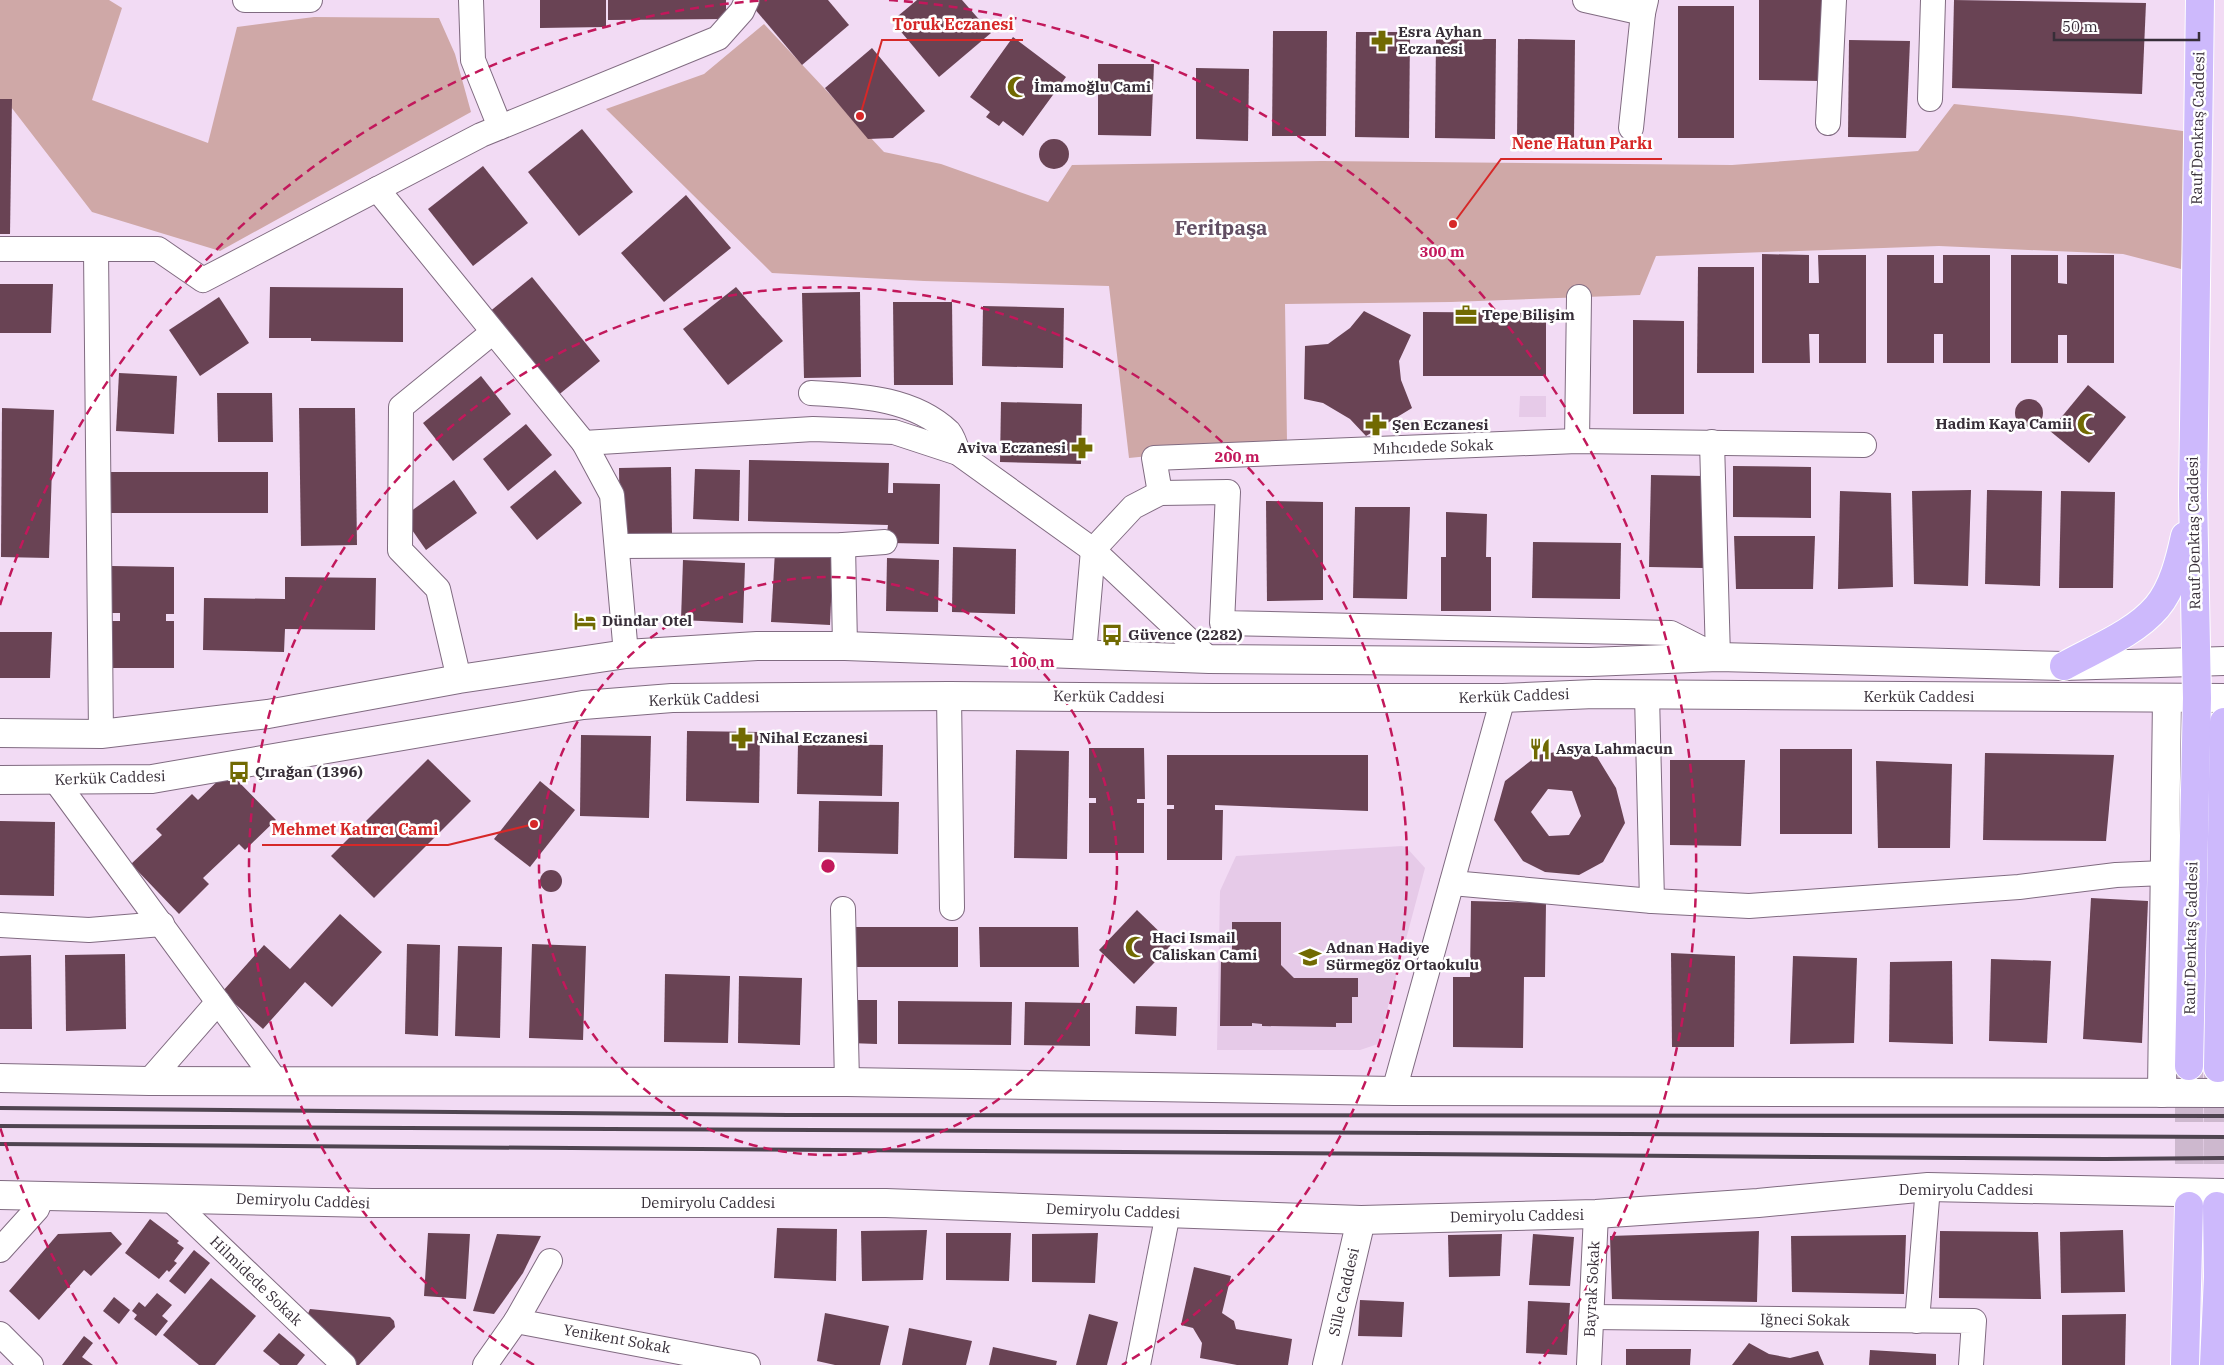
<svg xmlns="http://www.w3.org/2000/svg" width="2224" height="1365" viewBox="0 0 2224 1365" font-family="'IBM Plex Serif',serif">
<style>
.built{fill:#e6cae8}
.green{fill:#cfa8a7}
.building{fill:#694354;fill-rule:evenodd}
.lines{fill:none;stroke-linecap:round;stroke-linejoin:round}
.primary-tunnel{stroke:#cdb8ce;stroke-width:28;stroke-dasharray:28 14;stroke-linecap:butt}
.minor-casing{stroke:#806b81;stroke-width:26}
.tertiary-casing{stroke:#806b81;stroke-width:30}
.secondary-casing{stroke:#806b81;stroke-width:30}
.primary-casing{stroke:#fff;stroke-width:30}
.minor{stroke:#fff;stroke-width:24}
.tertiary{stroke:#fff;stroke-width:28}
.secondary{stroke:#fff;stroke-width:28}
.primary{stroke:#cdb9fc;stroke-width:28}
.rail{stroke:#4f4450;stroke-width:4}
.ring{fill:none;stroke:#c2185b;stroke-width:2.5;stroke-dasharray:9 6}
.labels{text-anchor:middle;stroke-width:5;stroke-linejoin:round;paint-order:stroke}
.poi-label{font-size:15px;font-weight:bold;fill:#372e38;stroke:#fff;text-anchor:start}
.street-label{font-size:15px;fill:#372e38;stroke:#fff}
.district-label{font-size:20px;font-weight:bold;fill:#624e63;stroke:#fff}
.centre{fill:#c2185b;stroke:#fff;stroke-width:2.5}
.ring-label{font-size:15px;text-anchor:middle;font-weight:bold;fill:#c2185b;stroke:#fff;stroke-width:5;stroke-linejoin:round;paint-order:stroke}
.leader{fill:none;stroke:#d62828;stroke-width:2}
.callout-dot{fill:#d62828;stroke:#fff;stroke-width:2}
.callout-label{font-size:16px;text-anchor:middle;font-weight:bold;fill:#d62828;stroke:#fff;stroke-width:5;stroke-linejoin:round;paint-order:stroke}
</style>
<rect width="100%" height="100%" fill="#f2dbf4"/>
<g class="built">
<polygon points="1520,396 1546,396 1546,417 1519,417"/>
<polygon points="1402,846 1406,847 1425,868 1378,1044 1360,1050 1217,1050 1220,891 1236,856"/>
</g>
<g class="green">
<polygon points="0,0 109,0 122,8 92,100 208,143 237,27 314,17 439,18 455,54 471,112 220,251 92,212 8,103 0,102"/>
<polygon points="764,24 884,152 941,164 1048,202 1072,165 1322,161 1732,165 1918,151 1954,104 2071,116 2190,132 2181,269 2123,254 1939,246 1656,256 1640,295 1451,302 1285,304 1287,442 1129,458 1109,286 924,281 772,273 606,109 704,74"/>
</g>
<g class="building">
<polygon points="540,0 606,0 606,27 540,28"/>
<polygon points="608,0 726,0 726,19 608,20"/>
<polygon points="750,0 828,0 849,25 802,65 748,1"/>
<polygon points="917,0 962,0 991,33 939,77 892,21"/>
<polygon points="1759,0 1823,0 1821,81 1759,80"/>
<polygon points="1954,0 2146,3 2142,94 1952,88"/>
<rect x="1678" y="6" width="56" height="132"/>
<polygon points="1273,31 1327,31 1326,136 1272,136"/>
<polygon points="1356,32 1410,32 1409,138 1355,137"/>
<polygon points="1013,37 1066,77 1023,136 1003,121 999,126 986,117 990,112 970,97"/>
<polygon points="1436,39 1496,39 1495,139 1435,138"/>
<polygon points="1518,39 1575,40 1574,139 1517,139"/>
<polygon points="1849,40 1910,41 1906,138 1848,137"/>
<polygon points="872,48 925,111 893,138 868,139 825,88"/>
<polygon points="1098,64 1154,64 1151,136 1098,135"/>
<polygon points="1196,68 1249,69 1248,141 1196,139"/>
<polygon points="0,99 12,99 10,234 0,234"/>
<polygon points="582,129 633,192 579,236 528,172"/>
<circle cx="1054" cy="154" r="15"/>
<polygon points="483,166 528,223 473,266 428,209"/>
<polygon points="686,195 731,248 664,302 621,253"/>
<polygon points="1762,254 1809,255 1809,283 1819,283 1818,255 1866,255 1866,363 1819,363 1819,334 1809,334 1810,363 1762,363"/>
<polygon points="1887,255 1934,255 1934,283 1943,283 1943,255 1990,255 1990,363 1943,363 1943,334 1934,334 1934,363 1887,363"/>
<polygon points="2011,255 2058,255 2058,283 2067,284 2067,255 2114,255 2114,363 2067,363 2067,335 2058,335 2058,363 2011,363"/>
<polygon points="1698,267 1754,267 1754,373 1697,373"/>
<polygon points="532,277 600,361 556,397 488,313"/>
<polygon points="0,284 53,284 51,333 0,333"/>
<polygon points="270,287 403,288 403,342 311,341 311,338 269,338"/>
<polygon points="736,287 783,341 728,385 683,329"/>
<polygon points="860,292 861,377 804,378 802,293"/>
<polygon points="219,297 249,343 200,376 169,330"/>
<polygon points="893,302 952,302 953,385 894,385"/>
<polygon points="983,306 1064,308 1063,368 982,366"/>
<polygon points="1364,311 1411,335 1399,361 1401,380 1412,408 1366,436 1350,419 1323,403 1304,399 1305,346 1328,344 1350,328"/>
<polygon points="1423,312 1546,313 1546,376 1423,376"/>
<polygon points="1633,320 1684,321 1684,414 1633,414"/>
<polygon points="119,373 177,376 174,434 116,431"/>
<polygon points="481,376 511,414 453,461 423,423"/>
<polygon points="2088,385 2126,417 2089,463 2050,431"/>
<polygon points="217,393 272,393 273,442 218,442"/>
<circle cx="2029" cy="413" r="14"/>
<polygon points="1001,402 1082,404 1081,464 1000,462"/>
<polygon points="2,408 54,410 49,558 1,557"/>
<polygon points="299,408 355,408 357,545 301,546"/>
<polygon points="526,424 552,455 508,491 483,459"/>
<polygon points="749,460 889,463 888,493 893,493 893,483 940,484 939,544 891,543 887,533 888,525 748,521"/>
<polygon points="1733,466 1811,467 1811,518 1733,517"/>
<polygon points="671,467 672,533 620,534 619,468"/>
<polygon points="695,469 740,470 739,521 693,519"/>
<polygon points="555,470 582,503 537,540 510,507"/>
<rect x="105" y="472" width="163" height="41"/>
<polygon points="1651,475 1705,476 1703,568 1649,567"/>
<polygon points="454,480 477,513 426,550 403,517"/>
<polygon points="1971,490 1968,586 1914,584 1912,491"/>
<polygon points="1987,490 2042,491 2040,586 1985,584"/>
<polygon points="1840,491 1891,493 1893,587 1838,589"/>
<polygon points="2061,491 2115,492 2113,588 2059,588"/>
<polygon points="1266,501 1323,502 1323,600 1267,601"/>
<polygon points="1355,507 1410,507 1407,599 1353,598"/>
<polygon points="1446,512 1487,514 1486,557 1491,557 1491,611 1441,611 1441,557 1446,557"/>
<polygon points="1734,536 1815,536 1813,589 1736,589"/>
<polygon points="1533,542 1621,543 1620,599 1532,598"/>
<polygon points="953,547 1016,549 1015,614 952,612"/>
<polygon points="775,551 833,554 830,625 771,622"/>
<polygon points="887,558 939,560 938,612 886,611"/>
<polygon points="683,560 745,563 743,623 681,620"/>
<polygon points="112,566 174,567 174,614 166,614 166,621 174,621 174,668 112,668 112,621 120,621 120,613 112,613"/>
<polygon points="285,577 376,578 375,630 285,629 284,652 203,650 204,598 285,599"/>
<polygon points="0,632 52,632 50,678 0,678"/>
<polygon points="687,731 760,732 759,803 686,801"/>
<polygon points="581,735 651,736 649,818 580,816"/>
<polygon points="798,744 883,745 882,796 797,794"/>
<polygon points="1089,748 1144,748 1145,799 1137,799 1137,803 1144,803 1144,853 1089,853 1089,803 1096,803 1096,798 1089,798"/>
<path d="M1574,749L1597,757L1616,788L1625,823L1603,862L1579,875L1545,872L1523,861L1494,820L1505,781L1538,755ZM1548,789L1572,791L1581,816L1569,835L1549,836L1531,812Z"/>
<rect x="1780" y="749" width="72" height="85"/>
<polygon points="1016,750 1069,751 1067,859 1014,858"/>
<polygon points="1985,753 2114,755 2106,841 1983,840"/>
<polygon points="1167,755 1368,755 1368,811 1215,805 1215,810 1223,810 1222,860 1167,860 1167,809 1174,809 1174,805 1167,805"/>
<polygon points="428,759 471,801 374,898 331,856"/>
<polygon points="1670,760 1745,760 1741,846 1670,845"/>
<polygon points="1876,761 1952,764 1950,848 1878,848"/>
<polygon points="228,771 276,820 245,850 239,844 203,878 209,884 179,914 131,864 162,835 156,829 192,794 198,800"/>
<polygon points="540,781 575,810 530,867 494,839"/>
<polygon points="819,801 899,802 898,854 818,852"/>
<polygon points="0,821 55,822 54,896 0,895"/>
<circle cx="551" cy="881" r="11"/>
<polygon points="2091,898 2148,901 2142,1043 2083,1039"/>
<polygon points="1471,901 1546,903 1545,977 1524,977 1523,1048 1453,1047 1453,977 1470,977"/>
<polygon points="1137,910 1172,944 1134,984 1099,950"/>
<polygon points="340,914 382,952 332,1007 305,982 263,1029 222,992 264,945 290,969"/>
<polygon points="1232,922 1281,922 1281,965 1294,978 1358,978 1358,997 1352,997 1352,1023 1336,1023 1336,1027 1262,1026 1262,1024 1252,1023 1252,1026 1220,1026 1221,961 1232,961"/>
<rect x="848" y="927" width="110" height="40"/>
<polygon points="979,927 1078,927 1079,967 980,967"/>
<polygon points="407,944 440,945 438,1036 405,1034"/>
<polygon points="532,944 586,946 583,1040 529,1038"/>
<polygon points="458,946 502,947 500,1038 455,1036"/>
<polygon points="1671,953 1735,956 1734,1047 1672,1047"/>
<polygon points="125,954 126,1029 66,1031 65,955"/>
<polygon points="31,955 32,1029 0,1029 0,956"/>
<polygon points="1793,956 1857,958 1854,1043 1790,1044"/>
<polygon points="1991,959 2051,961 2047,1043 1989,1041"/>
<polygon points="1952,961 1953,1044 1889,1042 1890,962"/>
<polygon points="665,974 730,976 728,1043 664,1042"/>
<polygon points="739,976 802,978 800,1045 738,1043"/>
<polygon points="849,1000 877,1000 877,1044 849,1043"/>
<polygon points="898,1001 1012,1002 1011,1045 898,1044"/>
<polygon points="1025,1002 1090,1003 1090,1046 1024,1045"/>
<polygon points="1136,1006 1177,1007 1176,1036 1135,1034"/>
<polygon points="150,1219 179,1241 177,1243 184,1248 174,1261 177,1263 169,1272 167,1270 159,1279 125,1253"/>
<polygon points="777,1228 837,1229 836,1281 774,1278"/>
<polygon points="927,1230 923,1280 862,1281 861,1231"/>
<polygon points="2123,1230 2125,1292 2061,1293 2060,1232"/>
<polygon points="1759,1231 1757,1302 1612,1299 1610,1236"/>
<polygon points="1940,1231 2038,1232 2041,1299 1939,1298"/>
<polygon points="111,1232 122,1244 91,1276 84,1270 39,1320 9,1291 58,1234"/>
<polygon points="428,1233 470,1234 466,1299 424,1296"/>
<polygon points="946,1233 1011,1233 1009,1281 946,1280"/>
<polygon points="1098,1233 1095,1283 1032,1282 1032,1234"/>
<polygon points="497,1234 541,1236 523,1273 494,1314 473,1311"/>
<polygon points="1502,1234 1500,1276 1449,1277 1448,1235"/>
<polygon points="1533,1234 1574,1237 1570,1286 1529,1285"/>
<polygon points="1906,1235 1904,1294 1792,1292 1791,1236"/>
<polygon points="194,1250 210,1263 185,1294 169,1281"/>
<polygon points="1194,1267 1231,1276 1222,1313 1234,1321 1236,1329 1292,1339 1288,1365 1237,1365 1200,1358 1202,1343 1193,1328 1181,1325"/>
<polygon points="211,1278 256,1316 215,1365 199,1365 163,1335"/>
<polygon points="157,1293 172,1305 162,1316 168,1321 156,1336 134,1319 137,1315 132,1311 139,1302 145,1307"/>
<polygon points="114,1297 130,1310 119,1324 103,1311"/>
<polygon points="1360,1300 1404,1302 1402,1337 1358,1336"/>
<polygon points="1528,1301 1570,1303 1567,1355 1526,1353"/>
<polygon points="310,1309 390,1317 394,1321 395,1327 359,1365 354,1365 306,1318"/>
<polygon points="825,1313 889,1326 880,1365 835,1365 817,1361"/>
<polygon points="1089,1314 1118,1322 1107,1365 1076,1365"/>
<polygon points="2126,1314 2125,1365 2062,1365 2062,1315"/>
<polygon points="909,1328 972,1341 966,1365 902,1365"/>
<polygon points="279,1333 305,1355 297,1365 280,1365 263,1351"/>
<polygon points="84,1336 93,1343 82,1357 93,1365 62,1365"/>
<polygon points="1749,1343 1769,1354 1790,1358 1818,1351 1824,1365 1732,1365"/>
<polygon points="993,1347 1057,1361 1056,1365 989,1365"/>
<polygon points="1626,1349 1691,1349 1690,1365 1626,1365"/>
<polygon points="1870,1350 1936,1354 1936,1365 1869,1365"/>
</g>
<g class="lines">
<g class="primary-tunnel">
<polyline points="2189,1206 2189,1070"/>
<polyline points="2217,1206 2218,1070"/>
</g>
<g class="minor-casing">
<g id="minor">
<polyline points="245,0 310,0"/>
<polyline points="471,0 473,60 500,127"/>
<polyline points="1585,0 1643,13"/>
<polyline points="1930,99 1933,0"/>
<polyline points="1828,123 1834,0"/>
<polyline points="1631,128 1643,13 1646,0"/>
<polyline points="377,189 584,443 813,429 894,432 958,453 1093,550 1209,659"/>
<polyline points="0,249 158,249 203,280 481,135 718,38 742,11 747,0"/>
<polyline points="96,251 101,734"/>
<path d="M811,393C858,396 912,397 949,432C953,437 956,446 958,453"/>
<polyline points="1577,441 1579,297"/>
<polyline points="584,443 612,495 626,654"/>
<polyline points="1160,493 1154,458 1577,441 1864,445"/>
<polyline points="843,545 845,646"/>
<polyline points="617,546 843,545 885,542"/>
<polyline points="1084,654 1093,550 1133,507 1160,493 1228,492 1222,623 1671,633 1718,657 1712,442"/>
<polyline points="459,679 438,589 400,550 401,407 493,332"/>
<polyline points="1647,695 1652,901"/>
<polyline points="949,696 952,908"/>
<polyline points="55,780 276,1081"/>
<polyline points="1452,883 1652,901 1749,906 2019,887 2116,875 2165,873"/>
<polyline points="843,909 847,1082"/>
<polyline points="0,925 89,930 162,924"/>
<polyline points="149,1081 218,1002"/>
<polyline points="1394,1091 1503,698"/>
<polyline points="168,1197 344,1365"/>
<polyline points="0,1250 37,1209 43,1194"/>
<polyline points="1591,1317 1974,1321 1971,1365"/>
<polyline points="516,1321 748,1365"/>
<polyline points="1917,1321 1928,1187"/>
<polyline points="0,1334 31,1365"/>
<polyline points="485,1365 516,1321 550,1261"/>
<polyline points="1138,1365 1168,1213"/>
<polyline points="1589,1365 1596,1214"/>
</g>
</g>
<g class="tertiary-casing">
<g id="tertiary">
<polyline points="0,733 101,734 268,714 459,679 626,654 757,646 845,646 1209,659 1590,662 1718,657 2064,666 2224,661"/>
<polyline points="0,780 152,779 583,705 672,698 949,696 1213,698 1503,698 1594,694 2224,698"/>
<polyline points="2162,1093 2167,698"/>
<polyline points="1327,1365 1361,1220"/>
</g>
</g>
<g class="secondary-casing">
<g id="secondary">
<polyline points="0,1078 149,1081 847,1082 1394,1091 2224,1093"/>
<polyline points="0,1195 372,1203 886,1203 1361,1220 1596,1214 1758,1203 1928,1187 2224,1193"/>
</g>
</g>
<g class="primary-casing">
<g id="primary">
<path d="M2064,666C2094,649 2134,634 2157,607C2173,588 2180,559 2185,536"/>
<polyline points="2189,1066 2197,698 2193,495 2200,0"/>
<polyline points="2218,1068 2224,722"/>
<polyline points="2185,1365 2189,1206"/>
<polyline points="2214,1365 2218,1277 2217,1206"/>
</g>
</g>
<use href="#minor" class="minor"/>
<use href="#tertiary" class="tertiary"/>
<use href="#secondary" class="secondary"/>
<use href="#primary" class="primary"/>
<g class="rail">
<polyline points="0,1108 788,1115 2224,1116"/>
<polyline points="0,1126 2224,1137"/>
<polyline points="0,1144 2105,1159 2224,1158"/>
</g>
</g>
<g class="ring">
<circle cx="828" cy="866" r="289"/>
<path d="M534 1365A579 579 0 1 1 1122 1365"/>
<path d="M117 1364A868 868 0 0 1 0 1127M0 605A868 868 0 0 1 767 0M889 0A868 868 0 0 1 1539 1364"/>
</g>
<defs>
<g id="pharmacy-bare" transform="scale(1.725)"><path d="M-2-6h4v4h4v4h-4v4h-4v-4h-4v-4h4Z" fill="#716a02" stroke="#fff" stroke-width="2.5" paint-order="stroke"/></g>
<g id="mosque-bare" transform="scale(1.725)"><path d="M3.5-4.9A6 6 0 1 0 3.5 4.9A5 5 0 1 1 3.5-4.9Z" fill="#716a02" stroke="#fff" stroke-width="2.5" paint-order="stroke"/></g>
<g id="office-bare" transform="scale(1.725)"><path d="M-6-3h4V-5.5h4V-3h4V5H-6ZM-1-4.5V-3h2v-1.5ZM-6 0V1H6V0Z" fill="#716a02" stroke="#fff" stroke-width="2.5" paint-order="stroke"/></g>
<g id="hotel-bare" transform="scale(1.725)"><path d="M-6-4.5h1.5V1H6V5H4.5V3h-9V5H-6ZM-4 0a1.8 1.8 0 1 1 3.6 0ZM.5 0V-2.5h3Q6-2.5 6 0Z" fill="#716a02" stroke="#fff" stroke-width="2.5" paint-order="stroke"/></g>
<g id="bus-bare" transform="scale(1.725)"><path d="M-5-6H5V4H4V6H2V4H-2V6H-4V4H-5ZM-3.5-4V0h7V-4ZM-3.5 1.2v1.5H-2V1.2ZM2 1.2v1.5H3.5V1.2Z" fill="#716a02" stroke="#fff" stroke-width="2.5" paint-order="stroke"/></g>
<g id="restaurant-bare" transform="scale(1.725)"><path d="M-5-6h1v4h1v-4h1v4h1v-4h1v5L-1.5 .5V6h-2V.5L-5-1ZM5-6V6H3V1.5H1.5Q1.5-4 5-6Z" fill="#716a02" stroke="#fff" stroke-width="2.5" paint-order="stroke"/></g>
<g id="school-bare" transform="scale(1.725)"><path d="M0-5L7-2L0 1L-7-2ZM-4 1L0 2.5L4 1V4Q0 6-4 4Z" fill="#716a02" stroke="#fff" stroke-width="2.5" paint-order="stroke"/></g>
</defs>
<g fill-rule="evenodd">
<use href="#pharmacy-bare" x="1382" y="41"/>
<use href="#mosque-bare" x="1018" y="87"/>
<use href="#office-bare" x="1466" y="315"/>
<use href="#mosque-bare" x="2088" y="424"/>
<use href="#pharmacy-bare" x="1376" y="425"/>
<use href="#pharmacy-bare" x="1082" y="448"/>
<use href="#hotel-bare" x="585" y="621"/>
<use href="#bus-bare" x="1112" y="635"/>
<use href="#pharmacy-bare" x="742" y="738"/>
<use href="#restaurant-bare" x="1540" y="749"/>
<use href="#bus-bare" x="239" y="772"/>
<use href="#mosque-bare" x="1136" y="947"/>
<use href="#school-bare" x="1310" y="957"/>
</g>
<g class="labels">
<g class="poi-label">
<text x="1398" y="37">Esra Ayhan<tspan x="1398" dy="17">Eczanesi</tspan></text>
<text x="1034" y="92">İmamoğlu Cami</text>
<text x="1482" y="320">Tepe Bilişim</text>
<text x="2072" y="429" text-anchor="end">Hadim Kaya Camii</text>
<text x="1392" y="430">Şen Eczanesi</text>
<text x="1066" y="453" text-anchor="end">Aviva Eczanesi</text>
<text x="602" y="626">Dündar Otel</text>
<text x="1128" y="640">Güvence (2282)</text>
<text x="759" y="743">Nihal Eczanesi</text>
<text x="1556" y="754">Asya Lahmacun</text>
<text x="255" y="777">Çırağan (1396)</text>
<text x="1152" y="943">Haci Ismail<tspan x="1152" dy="17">Caliskan Cami</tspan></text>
<text x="1326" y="953">Adnan Hadiye<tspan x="1326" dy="17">Sürmegöz Ortaokulu</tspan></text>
</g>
<g class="street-label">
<text transform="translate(2198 128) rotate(-89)" y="5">Rauf Denktaş Caddesi</text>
<text transform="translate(1433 447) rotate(-2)" y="5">Mıhcıdede Sokak</text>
<text transform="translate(2194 533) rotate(-91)" y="5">Rauf Denktaş Caddesi</text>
<text transform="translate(1514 696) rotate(-2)" y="5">Kerkük Caddesi</text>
<text transform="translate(1109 697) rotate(1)" y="5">Kerkük Caddesi</text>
<text x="1919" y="702">Kerkük Caddesi</text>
<text transform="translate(704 699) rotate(-2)" y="5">Kerkük Caddesi</text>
<text transform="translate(110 778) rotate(-2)" y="5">Kerkük Caddesi</text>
<text transform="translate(2191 938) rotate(-89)" y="5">Rauf Denktaş Caddesi</text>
<text x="1966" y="1195">Demiryolu Caddesi</text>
<text transform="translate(303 1201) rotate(2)" y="5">Demiryolu Caddesi</text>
<text x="708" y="1208">Demiryolu Caddesi</text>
<text transform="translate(1113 1211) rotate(2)" y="5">Demiryolu Caddesi</text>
<text transform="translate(1517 1216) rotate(-1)" y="5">Demiryolu Caddesi</text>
<text transform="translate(256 1281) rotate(44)" y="5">Hilmidede Sokak</text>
<text transform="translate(1592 1289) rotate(-87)" y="5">Bayrak Sokak</text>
<text transform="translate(1344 1292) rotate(-77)" y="5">Sille Caddesi</text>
<text transform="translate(1805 1320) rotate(1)" y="5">Iğneci Sokak</text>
<text transform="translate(617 1339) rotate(10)" y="5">Yenikent Sokak</text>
</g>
<g class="district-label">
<text x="1221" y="235">Feritpaşa</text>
</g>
</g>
<circle cx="828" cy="866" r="8" class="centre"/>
<g class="ring-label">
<text x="1442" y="257">300 m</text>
<text x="1237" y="462">200 m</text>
<text x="1032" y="667">100 m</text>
</g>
<path class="leader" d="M860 116L882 40H1023M1453 224L1501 159H1662M534 824L448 845H262"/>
<g class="callout-dot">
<circle cx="860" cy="116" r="5"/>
<circle cx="1453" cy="224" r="5"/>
<circle cx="534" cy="824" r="5"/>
</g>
<g class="callout-label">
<text x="953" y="30">Toruk Eczanesi</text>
<text x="1582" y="149">Nene Hatun Parkı</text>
<text x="355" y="835">Mehmet Katırcı Cami</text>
</g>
<path d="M2054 32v8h145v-8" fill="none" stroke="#372e38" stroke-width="2.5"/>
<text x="2062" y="32" font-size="15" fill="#372e38" stroke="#ffffff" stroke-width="4" paint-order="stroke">50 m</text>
</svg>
